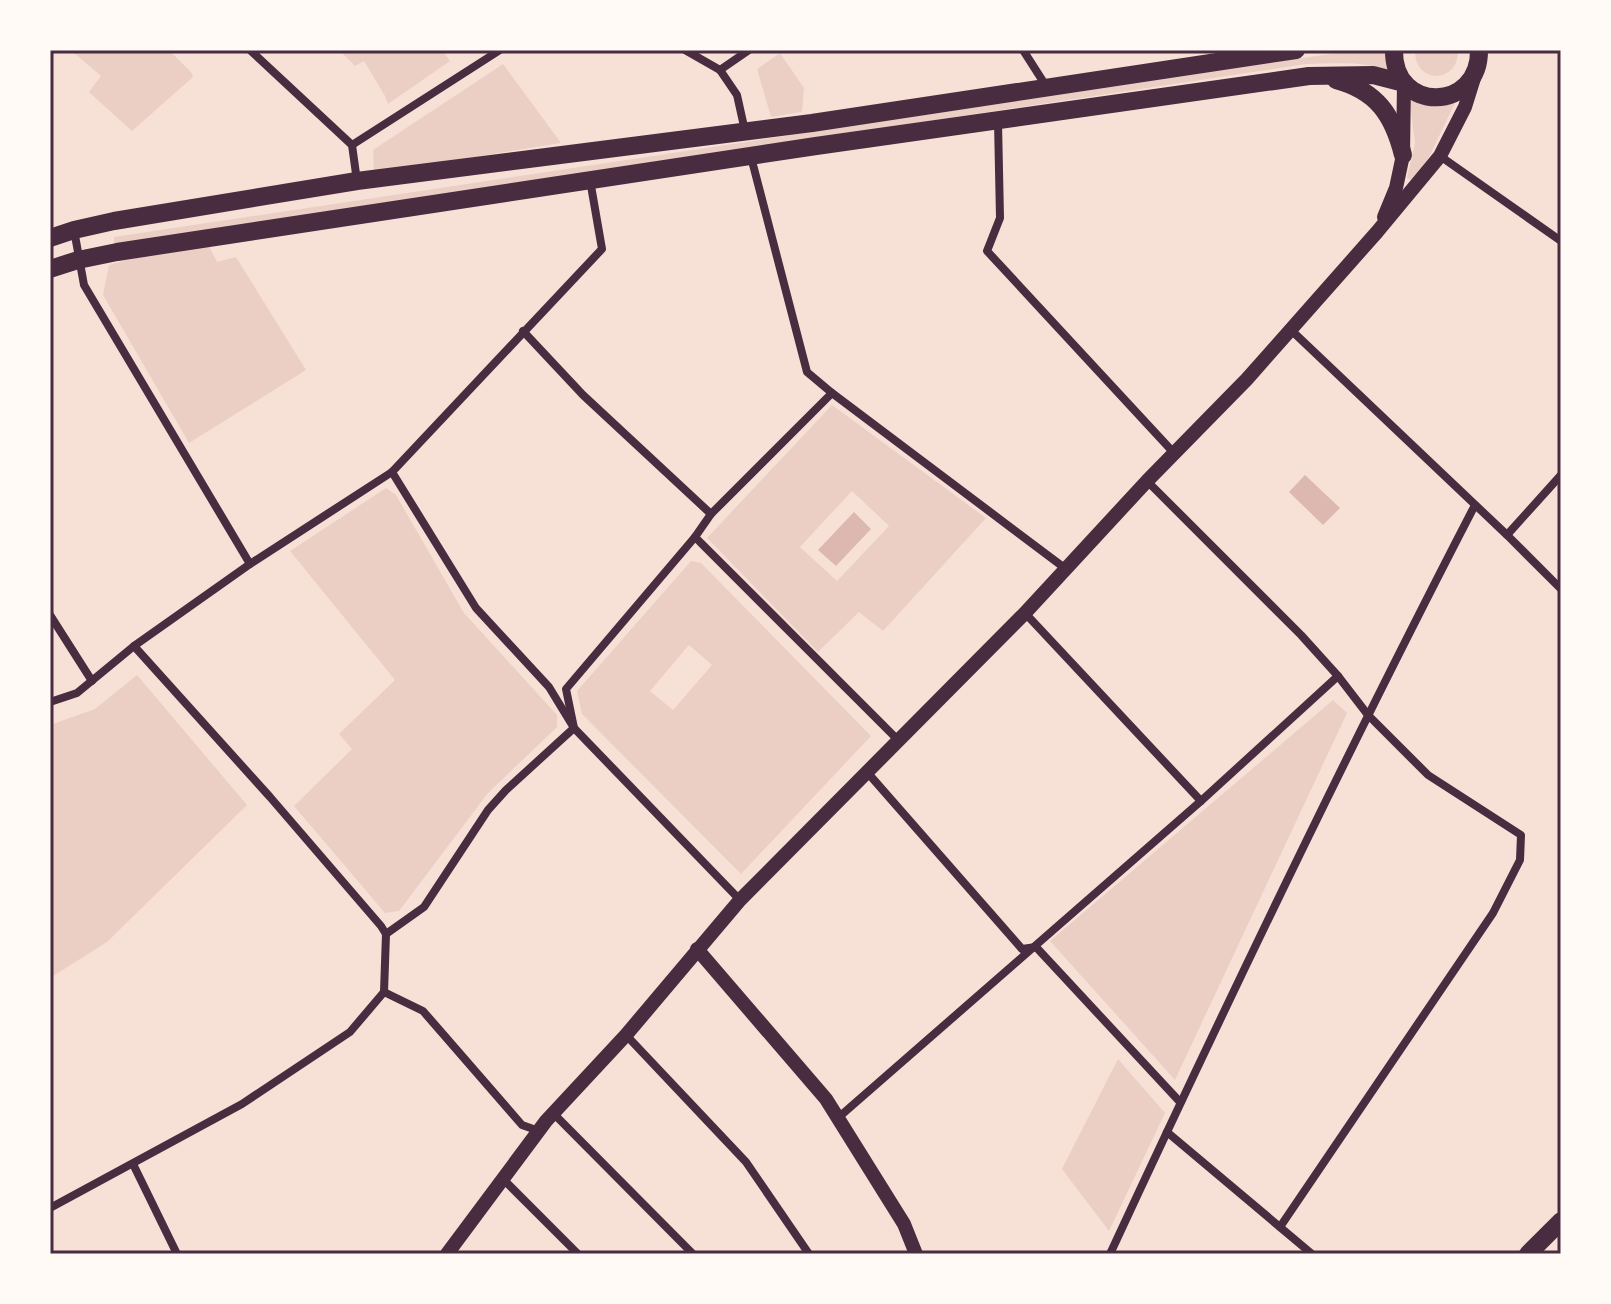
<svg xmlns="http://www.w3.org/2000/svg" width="1611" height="1304" viewBox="0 0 1611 1304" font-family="'Noto Sans',sans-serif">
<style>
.green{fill:#ebcfc5;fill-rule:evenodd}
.water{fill:#dcb8b0}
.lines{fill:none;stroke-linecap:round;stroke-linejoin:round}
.minor{stroke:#4a2c40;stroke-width:8}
.tertiary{stroke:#4a2c40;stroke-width:14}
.primary{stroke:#4a2c40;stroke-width:18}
.neatline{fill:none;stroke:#4a2c40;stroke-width:3}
</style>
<rect width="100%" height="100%" fill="#f7e1d7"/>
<g class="green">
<polygon points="74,50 169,50 191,72 193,77 132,131 89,92 101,76 73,52"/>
<polygon points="339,50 442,50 450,61 388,104 385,96 364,61 355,66"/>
<path d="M1356,50H1386L1388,71C1363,60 1333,64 1306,64L114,244V237Z"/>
<path d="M1415,50H1458C1459,84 1414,85 1415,50Z"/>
<polygon points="780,53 804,88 802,112 771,117 757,69"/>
<polygon points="503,64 561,143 374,173 373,150"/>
<polygon points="1409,96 1457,99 1429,157 1413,180 1407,178 1415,143"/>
<polygon points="209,246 217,262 236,257 306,370 189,443 103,295 109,265 137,257"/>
<path d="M832,405L986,518L883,631L859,612L818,652L707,538ZM852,491L889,526L837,581L800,547Z"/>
<polygon points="386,488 396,495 464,613 557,715 557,727 488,793 399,911 385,913 294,806 352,749 339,734 395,680 290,551"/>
<path d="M691,561L701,563L871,736L741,874L582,714L577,691ZM689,645L712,665L673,710L650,691Z"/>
<polygon points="137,675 247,805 107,942 50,978 50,725 95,709"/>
<polygon points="1333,700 1347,713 1175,1080 1050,941"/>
<polygon points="1118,1059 1165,1113 1109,1231 1062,1169"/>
</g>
<g class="water">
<polygon points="1305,475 1340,508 1323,525 1289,492"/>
<polygon points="854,512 871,529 836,566 818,550"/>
</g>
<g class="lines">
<g class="minor">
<polyline points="50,50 51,50"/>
<polyline points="250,50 352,145 357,181"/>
<polyline points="685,50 720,70 737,95 745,131"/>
<polyline points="1023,50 1046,86"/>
<polyline points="720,70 749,50"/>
<polyline points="998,122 1000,218 987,251 1174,453"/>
<polyline points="352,145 500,50"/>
<polyline points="1440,156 1561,241"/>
<polyline points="751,157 807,372 832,393 1066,569"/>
<polyline points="74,230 84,285 250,564"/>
<polyline points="1291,330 1507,535 1561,589"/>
<polyline points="523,331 583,395 711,514"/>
<polyline points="392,472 476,608 549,687 574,728 740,900"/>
<polyline points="1147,481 1301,635 1338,676 1368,715 1428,775 1521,835 1520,860 1493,913 1280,1227"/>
<polyline points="1507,535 1561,475"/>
<polyline points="695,537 898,740"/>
<polyline points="1025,613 1201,801"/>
<polyline points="50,615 92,681"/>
<polyline points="134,646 270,797 381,926 386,934 384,992"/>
<polyline points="50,702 77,693 134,646 250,564 392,472 602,249 590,180"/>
<polyline points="867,772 1022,949 1036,947 1180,1102"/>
<polyline points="386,934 424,907 488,810 506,790 574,728 566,689 695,537 711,514 832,393"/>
<polyline points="384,992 423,1011 522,1125 539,1131"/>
<polyline points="626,1035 746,1162 809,1254"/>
<polyline points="553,1113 693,1254"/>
<polyline points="839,1117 1201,801 1338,676"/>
<polyline points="1167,1132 1312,1254"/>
<polyline points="133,1164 177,1254"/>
<polyline points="503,1179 578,1254"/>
<polyline points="50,1208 242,1104 350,1032 384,992"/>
<path d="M1110,1254C1227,1002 1347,752 1475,505"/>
</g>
<g class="tertiary">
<polyline points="1384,217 1396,188 1403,155 1404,83"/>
<polyline points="697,949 826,1099 904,1224 916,1254"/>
<polyline points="447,1254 546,1121 626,1035 740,900 1025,613 1147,481 1247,379 1377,232 1440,156 1465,107 1475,75"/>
</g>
<g class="primary">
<path d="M1394,50C1393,114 1480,112 1479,50"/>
<path d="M1336,80C1377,91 1393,115 1403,155"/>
<polyline points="50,238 74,230 114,221 357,181 812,123 1296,50"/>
<polyline points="50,269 78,260 117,252 816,146 1309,76 1373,75 1404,83"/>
<polyline points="1528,1254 1561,1221"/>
</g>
</g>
<rect width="1611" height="1304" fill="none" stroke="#fffaf5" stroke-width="104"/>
<rect x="52" y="52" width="1507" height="1200" class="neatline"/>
</svg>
